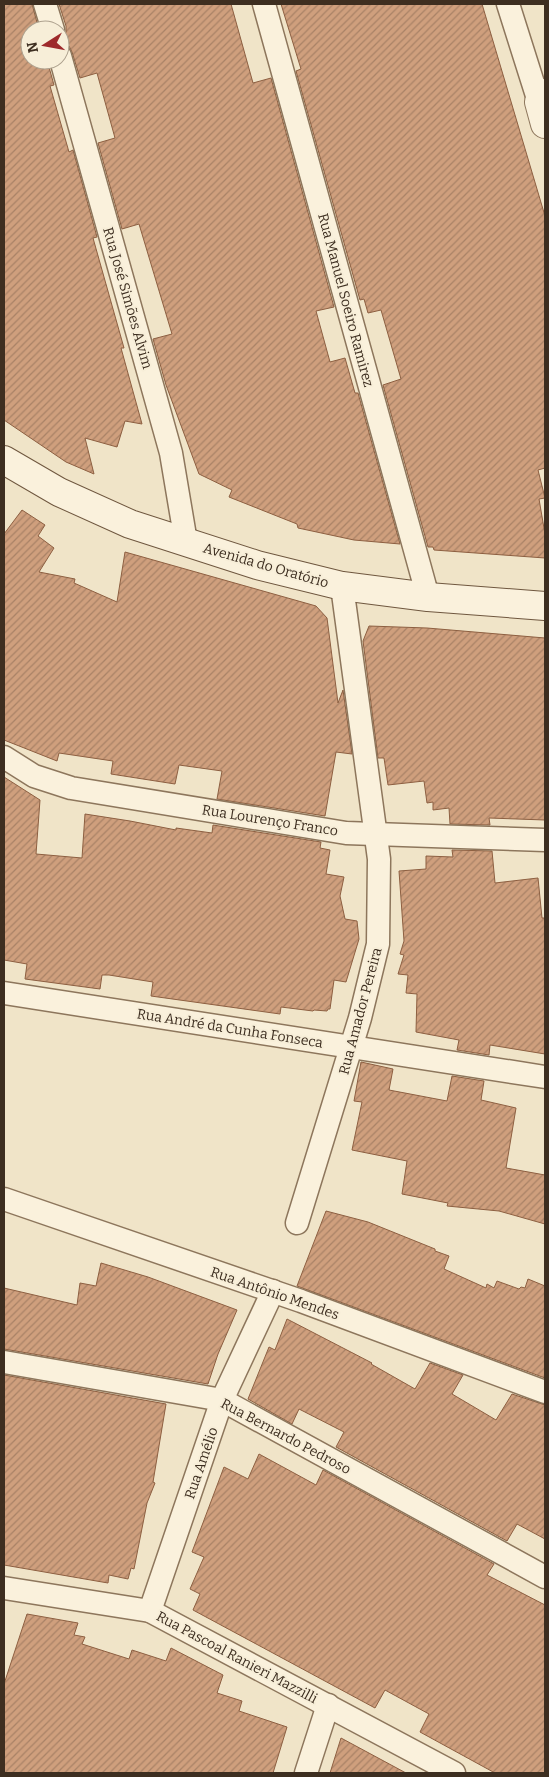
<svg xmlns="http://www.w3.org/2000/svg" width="549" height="1777" viewBox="0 0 549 1777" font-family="Bitter,serif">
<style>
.building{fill:url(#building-hatch);stroke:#8d5f41}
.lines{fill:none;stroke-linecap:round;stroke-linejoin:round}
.minor-casing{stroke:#8d765c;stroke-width:25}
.tertiary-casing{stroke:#8d765c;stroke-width:30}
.secondary-casing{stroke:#6f573f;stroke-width:30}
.minor{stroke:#faf1dc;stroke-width:22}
.tertiary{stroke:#faf1dc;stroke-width:28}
.secondary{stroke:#faf1dc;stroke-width:28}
.labels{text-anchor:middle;stroke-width:4;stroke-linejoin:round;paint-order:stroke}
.street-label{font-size:14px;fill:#3d2e20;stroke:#f7eed8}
</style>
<defs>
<pattern id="building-hatch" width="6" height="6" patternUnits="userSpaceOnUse" patternTransform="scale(1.25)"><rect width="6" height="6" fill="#cf9f7d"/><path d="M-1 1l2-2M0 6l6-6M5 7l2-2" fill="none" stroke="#a98266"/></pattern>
</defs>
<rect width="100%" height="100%" fill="#f0e4c8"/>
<g class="building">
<polygon points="4,4 32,4 39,30 30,30 30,60 47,60 54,85 50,86 69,152 73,150 97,237 93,238 124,348 121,348 142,424 125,421 117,447 85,438 94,474 66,462 4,420"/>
<polygon points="59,4 231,4 253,83 271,78 334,307 316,311 330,362 345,358 355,393 358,393 400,544 354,540 298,528 297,524 229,497 232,490 199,474 166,385 153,339 172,334 139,224 122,229 98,143 115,138 97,73 80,78 72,52 69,46 60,43 66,32 66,26"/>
<polygon points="281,4 482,4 545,216 545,468 538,470 545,498 539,499 545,534 545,558 434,550 433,547 428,547 383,385 401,379 381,310 368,313 364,299 360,300 296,71 301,69"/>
<polygon points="22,510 45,525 38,536 54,548 39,572 75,579 74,583 117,602 125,552 316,606 327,618 338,703 343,690 352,754 336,752 325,816 217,799 222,771 179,765 175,784 111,774 113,761 59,753 57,761 4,740 4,534"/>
<polygon points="369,626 427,628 545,638 545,820 489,818 490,825 450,824 449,808 433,810 433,802 427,803 424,781 388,785 384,758 378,758 363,641"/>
<polygon points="4,777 40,800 36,854 82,858 85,814 130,821 176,830 176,828 212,833 213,825 321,842 320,848 330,850 326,874 344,877 340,896 345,919 357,921 359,939 346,982 334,980 330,1009 328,1009 327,1011 314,1010 313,1011 281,1007 280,1014 151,996 153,982 109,975 102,975 100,989 25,979 27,964 4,960"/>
<polygon points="452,850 492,851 495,883 538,878 542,918 545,918 545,1054 490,1045 489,1055 457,1050 459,1040 416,1032 417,994 406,993 408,975 398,974 404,955 400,954 404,941 399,871 426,869 426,856 453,857"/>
<polygon points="361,1062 393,1069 389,1090 447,1101 452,1076 484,1081 481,1100 516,1108 506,1168 545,1175 545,1224 499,1211 447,1206 448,1203 402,1194 407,1161 352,1150 362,1102 354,1101"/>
<polygon points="326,1211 368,1222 435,1249 435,1251 449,1256 444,1269 486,1288 487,1284 494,1288 497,1281 519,1289 521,1287 525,1288 528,1279 545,1286 545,1378 297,1286"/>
<polygon points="101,1263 148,1277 237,1310 218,1354 208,1384 4,1349 4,1288 77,1305 80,1283 96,1286"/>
<polygon points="287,1319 372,1363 371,1364 415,1389 430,1363 463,1375 452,1394 496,1420 512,1394 545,1405 545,1539 517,1524 507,1541 336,1447 344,1432 299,1409 292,1424 248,1399 269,1347 275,1350"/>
<polygon points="4,1375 166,1404 153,1482 155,1483 147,1503 134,1569 131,1568 128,1579 109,1575 108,1583 4,1565"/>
<polygon points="259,1454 316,1485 323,1470 494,1564 487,1575 545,1605 545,1773 495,1773 420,1732 429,1714 385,1690 375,1708 193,1610 200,1594 190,1589 204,1557 192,1552 224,1467 248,1479"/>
<polygon points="27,1614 78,1623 74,1635 85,1637 82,1644 129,1659 132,1650 166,1661 171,1648 223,1675 217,1693 242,1701 239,1711 287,1727 273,1773 4,1773 4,1684"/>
<polygon points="341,1738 406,1773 330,1773"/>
</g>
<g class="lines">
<g class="minor-casing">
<g id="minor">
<polyline points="45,4 53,30"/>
<polyline points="264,4 428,597"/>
<polyline points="508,4 539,102"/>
<polyline points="60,56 171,453 186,542"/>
<polyline points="4,757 34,776 71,788 346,833 545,840"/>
<polyline points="4,993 545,1077"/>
<polyline points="4,1199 301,1301 545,1392"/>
<polyline points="297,1223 360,1018 378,944 379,859 342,586"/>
<polyline points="4,1362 222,1400 545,1577"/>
<polyline points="4,1588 150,1611 454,1773"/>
<polyline points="150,1611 222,1400 273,1291"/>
<polyline points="306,1773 328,1705"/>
</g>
</g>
<g class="tertiary-casing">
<polyline id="tertiary" points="545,93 539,102 545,124"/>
</g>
<g class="secondary-casing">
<polyline id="secondary" points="4,460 59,492 130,524 257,565 342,586 428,597 545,606"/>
</g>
<use href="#minor" class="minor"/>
<use href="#tertiary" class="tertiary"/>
<use href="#secondary" class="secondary"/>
</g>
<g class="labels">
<g class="street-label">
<text transform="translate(128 298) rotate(74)" y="5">Rua José Simões Alvim</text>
<text transform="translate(346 300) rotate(75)" y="5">Rua Manuel Soeiro Ramirez</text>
<text transform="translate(266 565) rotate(16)" y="5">Avenida do Oratório</text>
<text transform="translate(270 820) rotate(9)" y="5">Rua Lourenço Franco</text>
<text transform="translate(360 1011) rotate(-75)" y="5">Rua Amador Pereira</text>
<text transform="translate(230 1028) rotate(9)" y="5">Rua André da Cunha Fonseca</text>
<text transform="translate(275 1293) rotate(19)" y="5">Rua Antônio Mendes</text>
<text transform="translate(286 1436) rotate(28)" y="5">Rua Bernardo Pedroso</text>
<text transform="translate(201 1463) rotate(-71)" y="5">Rua Amélio</text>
<text transform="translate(237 1657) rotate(28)" y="5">Rua Pascoal Ranieri Mazzilli</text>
</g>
</g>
<rect width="549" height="1777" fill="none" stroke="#3d2e20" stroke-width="10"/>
<g transform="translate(45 45) rotate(259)"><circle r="24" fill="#f7eed8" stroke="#ada18e"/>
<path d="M0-4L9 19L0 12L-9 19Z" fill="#9e2a2b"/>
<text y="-8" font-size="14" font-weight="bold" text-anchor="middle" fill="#3d2e20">N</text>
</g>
</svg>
